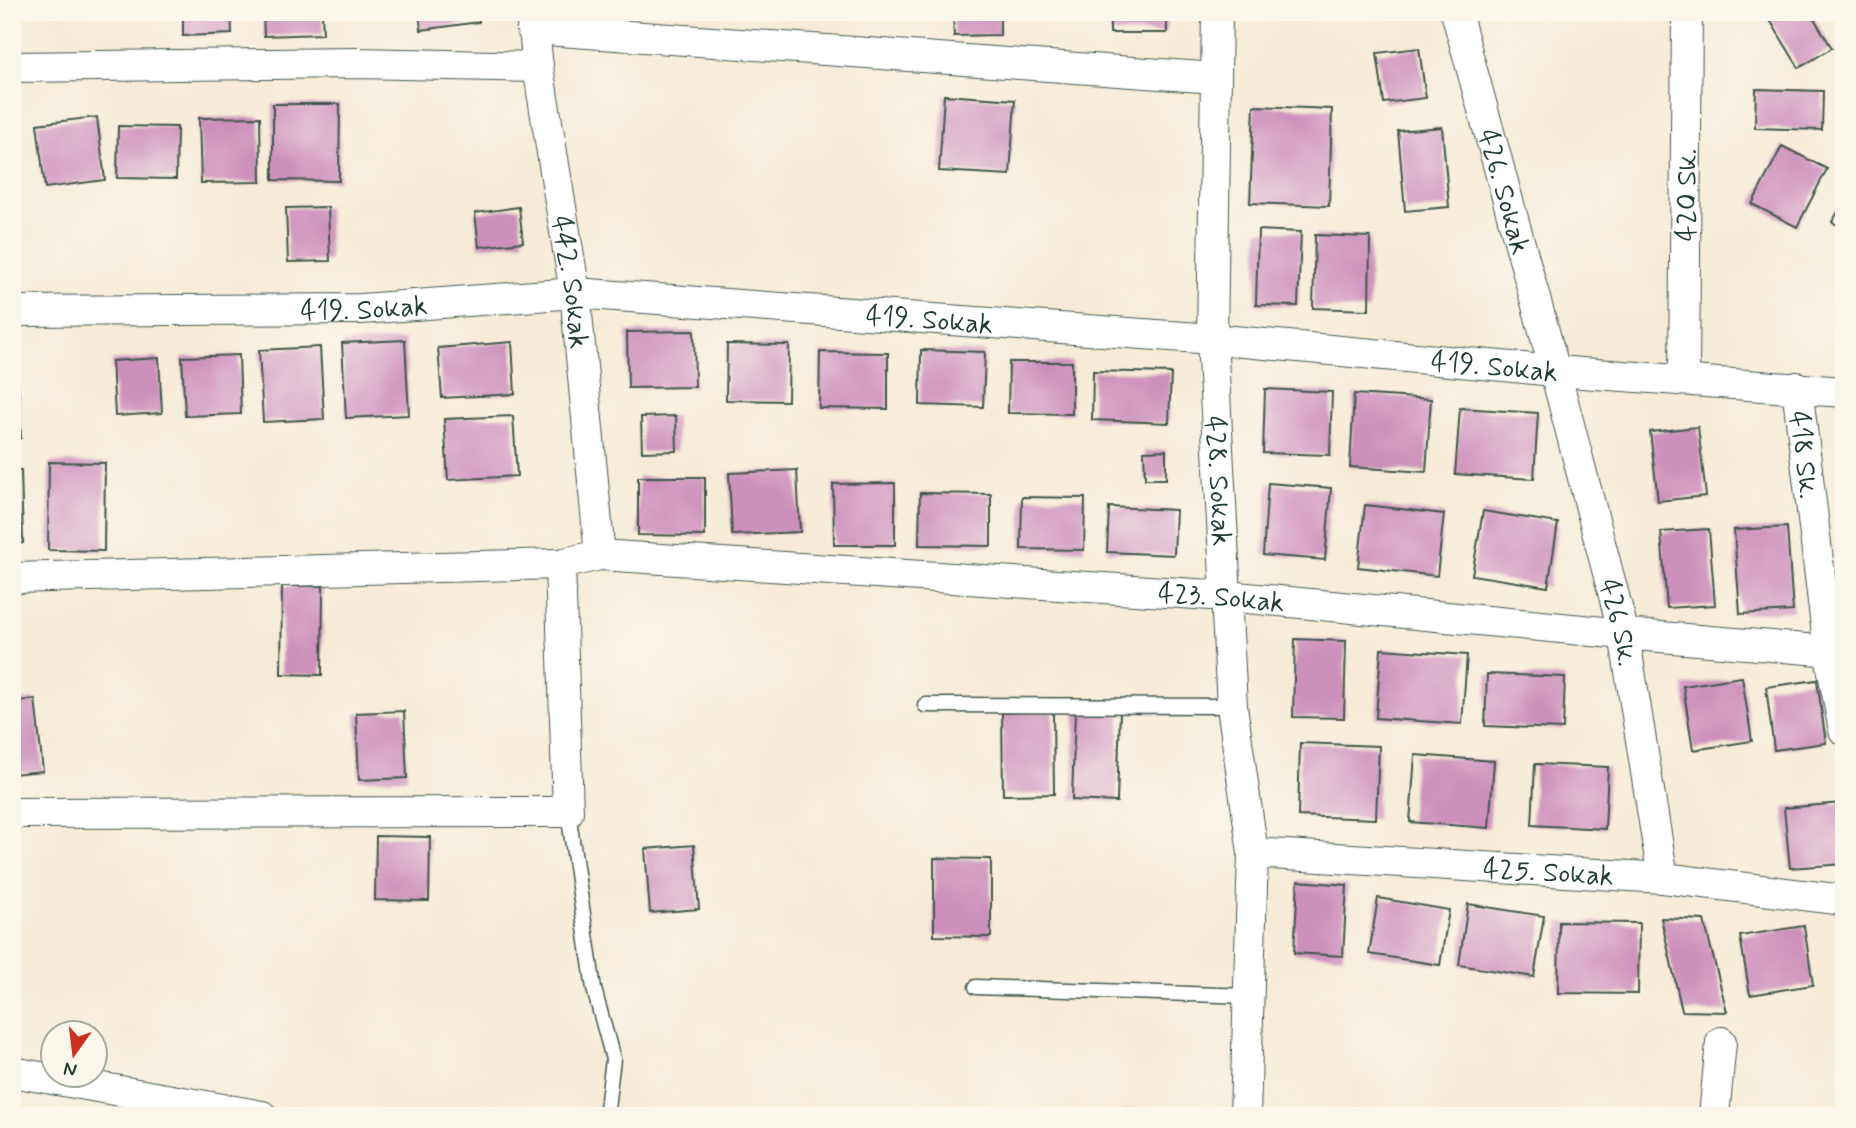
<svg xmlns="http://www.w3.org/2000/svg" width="1856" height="1128" viewBox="0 0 1856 1128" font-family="Mynerve,sans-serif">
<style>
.building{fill:#cd90bc}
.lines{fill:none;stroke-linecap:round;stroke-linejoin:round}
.lane-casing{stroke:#3f574c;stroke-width:17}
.street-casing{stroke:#3f574c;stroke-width:32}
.lane{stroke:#fff;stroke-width:14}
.street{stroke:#fff;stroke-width:30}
.labels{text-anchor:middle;stroke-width:5;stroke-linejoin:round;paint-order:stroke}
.street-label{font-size:28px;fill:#1f3d34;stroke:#fbf7ec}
</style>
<rect width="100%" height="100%" fill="#fbf7ec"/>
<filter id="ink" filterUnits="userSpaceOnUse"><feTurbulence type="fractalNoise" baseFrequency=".0143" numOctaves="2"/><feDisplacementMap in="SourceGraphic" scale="14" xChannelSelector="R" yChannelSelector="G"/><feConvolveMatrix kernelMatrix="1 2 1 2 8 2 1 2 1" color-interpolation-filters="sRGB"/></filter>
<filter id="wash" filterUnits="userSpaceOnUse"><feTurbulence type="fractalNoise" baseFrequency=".00686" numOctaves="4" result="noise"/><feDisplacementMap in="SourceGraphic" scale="28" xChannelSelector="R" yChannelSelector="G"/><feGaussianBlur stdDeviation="1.57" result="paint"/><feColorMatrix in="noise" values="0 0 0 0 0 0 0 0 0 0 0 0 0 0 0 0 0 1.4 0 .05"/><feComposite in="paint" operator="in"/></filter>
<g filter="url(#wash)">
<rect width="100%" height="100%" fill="#f6ebd6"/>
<g id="blocks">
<g class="building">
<polygon points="183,12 231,12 232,34 183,36"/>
<polygon points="263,12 322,12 323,34 264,36"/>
<polygon points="419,12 478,12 479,22 421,30"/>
<polygon points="953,12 1000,12 1000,35 954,36"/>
<rect x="1110" y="12" width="57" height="21"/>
<polygon points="1765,12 1810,12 1832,48 1799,68"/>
<polygon points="1419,48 1426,98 1384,103 1377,53"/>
<polygon points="1756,89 1823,91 1822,130 1755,128"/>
<polygon points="944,95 1015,100 1010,175 939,171"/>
<polygon points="273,104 340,104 339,181 273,180"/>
<polygon points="1254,106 1332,109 1329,206 1250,203"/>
<polygon points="97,117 105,180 45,188 37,124"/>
<polygon points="260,117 261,182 201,183 199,118"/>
<polygon points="118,126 177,127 176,179 117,178"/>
<polygon points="1442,127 1449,207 1405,211 1398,131"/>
<polygon points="1782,146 1827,169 1797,227 1752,204"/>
<polygon points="1844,202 1844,229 1832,222"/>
<polygon points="328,207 330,261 288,262 286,208"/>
<polygon points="519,207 523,242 479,247 475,213"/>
<polygon points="1258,230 1301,232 1298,306 1256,305"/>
<polygon points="1315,235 1370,237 1369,310 1313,308"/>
<polygon points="694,331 695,387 628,388 627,332"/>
<polygon points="405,340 409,415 346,418 342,343"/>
<polygon points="512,342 515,394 442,398 438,348"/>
<polygon points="727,344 789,345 788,401 726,400"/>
<polygon points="320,347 324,419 263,422 259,350"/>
<polygon points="921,350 985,352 983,407 920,405"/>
<polygon points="820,352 888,353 888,409 819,408"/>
<polygon points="239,355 241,414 185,416 182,357"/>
<polygon points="159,358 162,413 115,416 112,361"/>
<polygon points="1009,362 1072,362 1072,414 1008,413"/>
<polygon points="17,365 21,438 12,438 12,366"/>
<polygon points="1093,371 1171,373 1169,423 1092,420"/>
<polygon points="1265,389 1332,392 1330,455 1263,453"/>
<polygon points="1354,394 1431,399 1426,472 1350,467"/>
<polygon points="1460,408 1538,413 1534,479 1455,474"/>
<polygon points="513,416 517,476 448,480 444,419"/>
<polygon points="676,416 677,451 642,452 641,417"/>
<polygon points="1698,427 1706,496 1658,501 1650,432"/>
<polygon points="1166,450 1166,479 1145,479 1144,451"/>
<polygon points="49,462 105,463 104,551 48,550"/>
<polygon points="12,470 21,470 23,543 12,544"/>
<polygon points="797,470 800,532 732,535 729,473"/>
<polygon points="638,477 705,477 705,536 638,535"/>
<polygon points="895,483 895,545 834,545 833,484"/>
<polygon points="1268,483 1331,488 1325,560 1263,555"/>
<polygon points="920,493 991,494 991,546 919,545"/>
<polygon points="1022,497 1085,498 1084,550 1021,549"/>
<polygon points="1365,505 1444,514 1437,576 1358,567"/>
<polygon points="1109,507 1176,510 1174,555 1107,552"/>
<polygon points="1483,511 1558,523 1548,587 1472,575"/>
<polygon points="1787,527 1793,611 1740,614 1734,530"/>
<polygon points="1709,529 1715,605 1667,608 1661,532"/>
<polygon points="282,586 323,586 322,675 281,674"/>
<polygon points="1295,639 1346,641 1344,718 1293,717"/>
<polygon points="1381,649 1467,655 1462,724 1376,718"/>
<polygon points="1487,674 1565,677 1563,729 1485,726"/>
<polygon points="1742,677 1752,741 1693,750 1683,686"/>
<polygon points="1817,680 1826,743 1774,750 1766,687"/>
<polygon points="35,699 43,771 12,774 12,702"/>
<polygon points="404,711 407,778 359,780 356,713"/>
<polygon points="1075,711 1120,712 1117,802 1072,800"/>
<polygon points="1053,712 1054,794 1003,795 1002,713"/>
<polygon points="1300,743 1379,746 1376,819 1298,816"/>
<polygon points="1415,755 1494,761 1489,828 1410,822"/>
<polygon points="1535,764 1608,767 1605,829 1532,825"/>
<polygon points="1841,803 1844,864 1790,868 1784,808"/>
<polygon points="376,836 430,837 429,901 375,900"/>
<polygon points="694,845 699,909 650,913 645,849"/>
<polygon points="934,858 991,859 991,937 934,936"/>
<polygon points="1298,881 1347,885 1343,956 1294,953"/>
<polygon points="1378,898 1449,910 1440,965 1369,954"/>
<polygon points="1468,904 1544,916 1534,977 1459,965"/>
<polygon points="1661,918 1704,920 1727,1012 1682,1011"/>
<polygon points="1559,922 1639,923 1638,994 1558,993"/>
<polygon points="1804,926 1813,985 1750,995 1740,936"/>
<rect x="1124" y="1110" width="60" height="6"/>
</g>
</g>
</g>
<g filter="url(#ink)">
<use href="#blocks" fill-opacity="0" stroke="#3f574c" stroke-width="2"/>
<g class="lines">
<g class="lane-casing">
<g id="lane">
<polyline points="925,705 1232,706"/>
<polyline points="568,812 594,989 613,1059 606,1116"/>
<polyline points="976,987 1250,996"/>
</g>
</g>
<g class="street-casing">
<g id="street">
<path id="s1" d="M532,12L538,67L575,293L600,555"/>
<path id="s2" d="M1217,12L1212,339L1232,706L1253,853L1245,1116"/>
<path id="s3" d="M1456,12L1555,371L1624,634L1663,878"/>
<polyline points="532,29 1216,78"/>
<polyline points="12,67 356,63 538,67"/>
<path id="s4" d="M12,311L361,309L575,293L1212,339L1555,371L1844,392"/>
<path id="s5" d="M1684,379L1687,12"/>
<path id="s6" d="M1797,387L1829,651L1844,730"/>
<polyline points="12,578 560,564"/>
<path id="s7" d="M12,813L568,812L560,564L600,555L1226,596L1624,634L1844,652"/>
<path id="s8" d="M1253,853L1663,878L1844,900"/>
<polyline points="12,1072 262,1116"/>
<polyline points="1714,1116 1721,1042"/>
</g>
</g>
<use href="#lane" class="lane"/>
<use href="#street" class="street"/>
</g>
</g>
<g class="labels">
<g class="street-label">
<text dy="10" stroke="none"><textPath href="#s3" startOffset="186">426. Sokak</textPath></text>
<text dy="10" stroke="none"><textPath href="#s5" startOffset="184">420 Sk.</textPath></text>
<text dy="10" stroke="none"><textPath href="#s1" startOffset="273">442. Sokak</textPath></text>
<text dy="10" stroke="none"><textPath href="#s4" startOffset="352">419. Sokak</textPath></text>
<text dy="10" stroke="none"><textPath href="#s4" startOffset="919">419. Sokak</textPath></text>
<text dy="10" stroke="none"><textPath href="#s4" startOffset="1486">419. Sokak</textPath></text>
<text dy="10" stroke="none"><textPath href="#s6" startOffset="68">418 Sk.</textPath></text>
<text dy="10" stroke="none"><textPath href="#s2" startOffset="469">428. Sokak</textPath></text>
<text dy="10" stroke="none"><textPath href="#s7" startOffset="1468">423. Sokak</textPath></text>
<text dy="10" stroke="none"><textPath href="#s3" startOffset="632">426 Sk.</textPath></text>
<text dy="10" stroke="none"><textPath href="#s8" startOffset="296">425. Sokak</textPath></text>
</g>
</g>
<rect width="1856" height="1128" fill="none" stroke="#fbf7ec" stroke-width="42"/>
<g transform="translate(74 1054) rotate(194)"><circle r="33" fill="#fbf7ec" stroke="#a3ada2" stroke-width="2"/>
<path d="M0-5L12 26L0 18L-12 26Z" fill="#c8321e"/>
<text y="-10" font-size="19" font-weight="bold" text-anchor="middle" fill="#1f3d34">N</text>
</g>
</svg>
